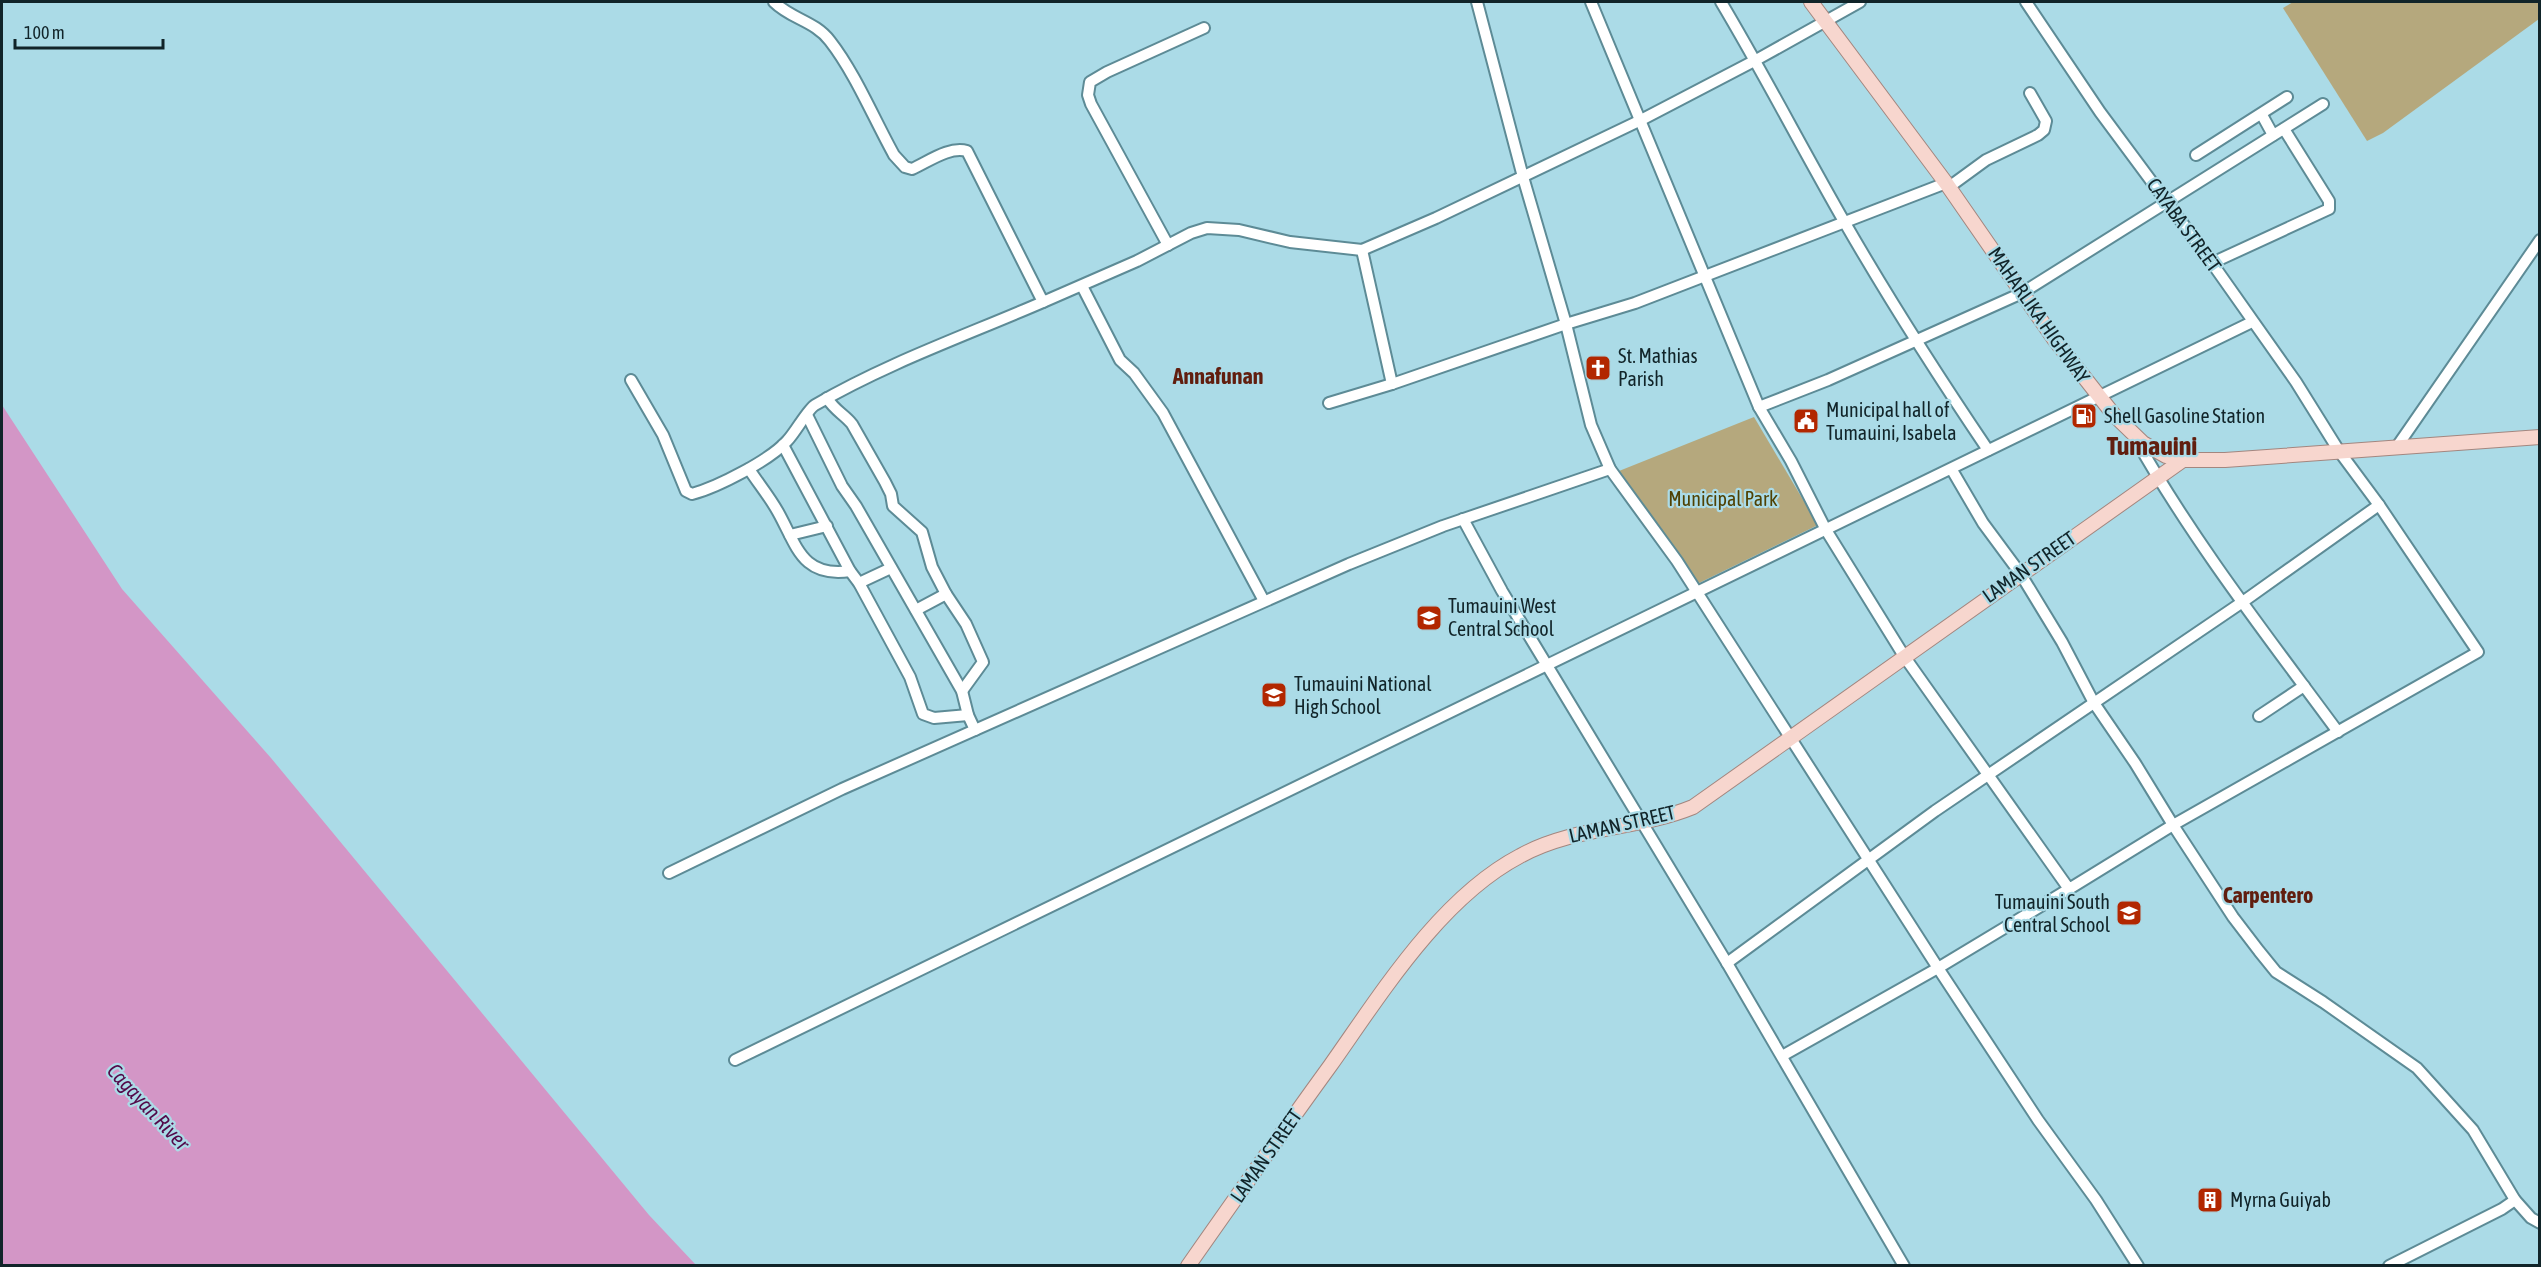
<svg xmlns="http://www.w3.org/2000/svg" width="2541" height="1267" viewBox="0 0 2541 1267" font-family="'Asap Condensed',sans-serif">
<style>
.green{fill:#b5a87d}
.water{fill:#d396c6}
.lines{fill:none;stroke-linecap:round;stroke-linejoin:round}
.minor-casing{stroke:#5d8b96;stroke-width:14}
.major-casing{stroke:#a3867f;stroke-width:16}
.minor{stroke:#fff;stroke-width:10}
.major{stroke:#f7d6ce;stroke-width:14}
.labels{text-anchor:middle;stroke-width:4.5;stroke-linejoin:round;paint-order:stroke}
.street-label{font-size:20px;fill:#112429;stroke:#abdbe7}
.poi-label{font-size:20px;fill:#112429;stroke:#abdbe7;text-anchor:start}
.park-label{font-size:20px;fill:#4f4103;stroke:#abdbe7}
.water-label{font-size:21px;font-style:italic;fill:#530949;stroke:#abdbe7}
.quarter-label{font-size:22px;font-weight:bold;fill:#611e0f;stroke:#abdbe7}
.district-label{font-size:26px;font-weight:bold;fill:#611e0f;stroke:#abdbe7}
</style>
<rect width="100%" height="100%" fill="#abdbe7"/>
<g class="green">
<polygon points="2293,2 2539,2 2539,19 2383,133 2367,141 2283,8"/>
<polygon points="1754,417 1818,525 1697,584 1619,471"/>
</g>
<polygon class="water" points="2,405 122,589 271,758 649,1215 696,1265 2,1265"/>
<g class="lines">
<g class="minor-casing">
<g id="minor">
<path d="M774,2C791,19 815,21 830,41C855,73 874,119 894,155L905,167L912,169C928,162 949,146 967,151L1043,302L1137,261L1191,233L1207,228L1239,230L1290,242L1362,250L1436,218L1641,120L1756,60L1860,2"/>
<polyline points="1477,2 1523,177 1566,324 1591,425 1610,469 1677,561 1938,968 2038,1120 2096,1200 2138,1266"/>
<polyline points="1591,2 1759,407 1791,461 1826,530 1904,656 2069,889 2173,825 2478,652 2379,505 2339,451 2296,382 2212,263 2100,112 2026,2"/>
<path d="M1721,2C1764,74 1803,150 1845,223C1890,301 1938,376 1988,450"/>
<polyline points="2262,115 2273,135"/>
<polyline points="2196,155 2287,97"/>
<polyline points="1949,187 1986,160 2038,135 2044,130 2046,121 2030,93"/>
<polyline points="1168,245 1091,104 1088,95 1090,82 1107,72 1204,28"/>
<polyline points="1362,250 1392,384"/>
<polyline points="2212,263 2329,209 2329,201 2284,129"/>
<polyline points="1082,286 1120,360 1134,373 1163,413 1264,601"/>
<path d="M631,380L663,435L686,491L692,494C718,487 770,460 787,441C795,433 808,409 815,405C887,363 967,335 1043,302"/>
<path d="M827,398C835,411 844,414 852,424L885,482L891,494L893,506L922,532L932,567L946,594"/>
<polyline points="1329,403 1392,384 1566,324 1635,303 1946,183"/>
<polyline points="1759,407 1828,380 2022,293 2323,104"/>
<polyline points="807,415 842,486 856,506 962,691 968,715 975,730"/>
<path d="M2135,438C2193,541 2268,637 2338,732"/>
<polyline points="783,445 850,571 859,583 910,677 923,714 934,718 968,715"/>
<polyline points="2396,448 2540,240"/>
<path d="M749,469C758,483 769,496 778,512C797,546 802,578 850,571"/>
<polyline points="1952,470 1983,523 2020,573 2062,642 2094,703 2135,763 2173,825 2233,917 2259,951 2276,972 2323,1002 2417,1068 2473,1130 2515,1200 2531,1218 2540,1223"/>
<polyline points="1463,519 1502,591 1727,963 1904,1266"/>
<polyline points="790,535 827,526"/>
<polyline points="859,583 891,568"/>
<polyline points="916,610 946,594 966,624 983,662 962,691"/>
<polyline points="2259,716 2304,686"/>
<polyline points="669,873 842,789 1349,564 1443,526 1610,469"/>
<polyline points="1727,963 1935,811 2244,601 2379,505"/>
<polyline points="1782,1056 1938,968 2069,889"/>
<path d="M735,1060C1242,816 1747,569 2252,322"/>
<polyline points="2389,1266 2502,1209 2515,1200"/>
</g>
</g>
<g class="major-casing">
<g id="major">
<polyline points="1811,2 1946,183 2054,339 2114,415 2143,443 2166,456 2183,460 2225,460 2540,437"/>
<path d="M1188,1266C1235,1199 1282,1132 1330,1066C1381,994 1440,898 1520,856C1574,826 1637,830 1693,807L2183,460"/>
</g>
</g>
<use href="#minor" class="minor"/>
<use href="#major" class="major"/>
</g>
<defs>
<g id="church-square" transform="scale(1.35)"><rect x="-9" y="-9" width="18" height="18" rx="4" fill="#b22700" stroke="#abdbe7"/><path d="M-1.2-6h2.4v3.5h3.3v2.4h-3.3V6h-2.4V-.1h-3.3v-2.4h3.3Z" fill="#fff"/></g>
<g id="fuel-square" transform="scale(1.35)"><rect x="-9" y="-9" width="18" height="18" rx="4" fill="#b22700" stroke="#abdbe7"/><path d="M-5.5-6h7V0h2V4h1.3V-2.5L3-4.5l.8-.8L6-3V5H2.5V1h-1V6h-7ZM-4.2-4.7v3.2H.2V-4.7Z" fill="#fff"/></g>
<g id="civic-square" transform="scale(1.35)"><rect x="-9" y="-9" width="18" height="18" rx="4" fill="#b22700" stroke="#abdbe7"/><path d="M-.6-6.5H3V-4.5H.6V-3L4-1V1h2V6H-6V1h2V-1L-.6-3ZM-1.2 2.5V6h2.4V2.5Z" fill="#fff"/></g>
<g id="school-square" transform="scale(1.35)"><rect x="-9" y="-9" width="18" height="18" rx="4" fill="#b22700" stroke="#abdbe7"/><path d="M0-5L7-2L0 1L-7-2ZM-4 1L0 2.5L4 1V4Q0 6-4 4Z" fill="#fff"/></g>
<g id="building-square" transform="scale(1.35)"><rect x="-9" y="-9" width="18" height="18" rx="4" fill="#b22700" stroke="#abdbe7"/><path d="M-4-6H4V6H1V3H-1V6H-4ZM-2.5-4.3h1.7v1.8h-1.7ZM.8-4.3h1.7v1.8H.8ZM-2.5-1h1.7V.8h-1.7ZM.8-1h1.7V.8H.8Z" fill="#fff"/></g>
</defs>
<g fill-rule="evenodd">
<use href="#church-square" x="1598" y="368"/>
<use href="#fuel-square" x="2084" y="416"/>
<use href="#civic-square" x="1806" y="421"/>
<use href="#school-square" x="1429" y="618"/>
<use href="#school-square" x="1274" y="695"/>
<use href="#school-square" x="2129" y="913"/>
<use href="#building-square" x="2210" y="1200"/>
</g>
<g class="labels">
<g class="street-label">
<text transform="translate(2184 225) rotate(54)" y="7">CAYABA STREET</text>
<text transform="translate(2039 315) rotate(55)" y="7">MAHARLIKA HIGHWAY</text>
<text transform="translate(2029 567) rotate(-35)" y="7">LAMAN STREET</text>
<text transform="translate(1622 824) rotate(-13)" y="7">LAMAN STREET</text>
<text transform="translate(1266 1156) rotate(-55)" y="7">LAMAN STREET</text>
</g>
<g class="poi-label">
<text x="1618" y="363">St. Mathias<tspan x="1618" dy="23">Parish</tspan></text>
<text x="1826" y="417">Municipal hall of<tspan x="1826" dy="23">Tumauini, Isabela</tspan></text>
<text x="2104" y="423">Shell Gasoline Station</text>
<text x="1448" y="613">Tumauini West<tspan x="1448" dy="23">Central School</tspan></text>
<text x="1294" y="691">Tumauini National<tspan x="1294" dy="23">High School</tspan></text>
<text x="2110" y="909" text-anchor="end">Tumauini South<tspan x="2110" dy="23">Central School</tspan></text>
<text x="2230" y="1207">Myrna Guiyab</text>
</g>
<g class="park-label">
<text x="1723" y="506">Municipal Park</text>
</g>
<g class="water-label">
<text transform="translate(148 1107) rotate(47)" y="7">Cagayan River</text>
</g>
<g class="quarter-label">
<text x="1218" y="384">Annafunan</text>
<text x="2268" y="903">Carpentero</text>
</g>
<g class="district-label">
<text x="2152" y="455">Tumauini</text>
</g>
</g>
<rect width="2541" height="1267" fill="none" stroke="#112429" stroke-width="6"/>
<path d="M15 39v9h148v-9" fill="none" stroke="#112429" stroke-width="3"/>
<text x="24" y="39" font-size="18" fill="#112429" stroke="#abdbe7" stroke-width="4.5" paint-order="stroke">100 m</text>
</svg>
